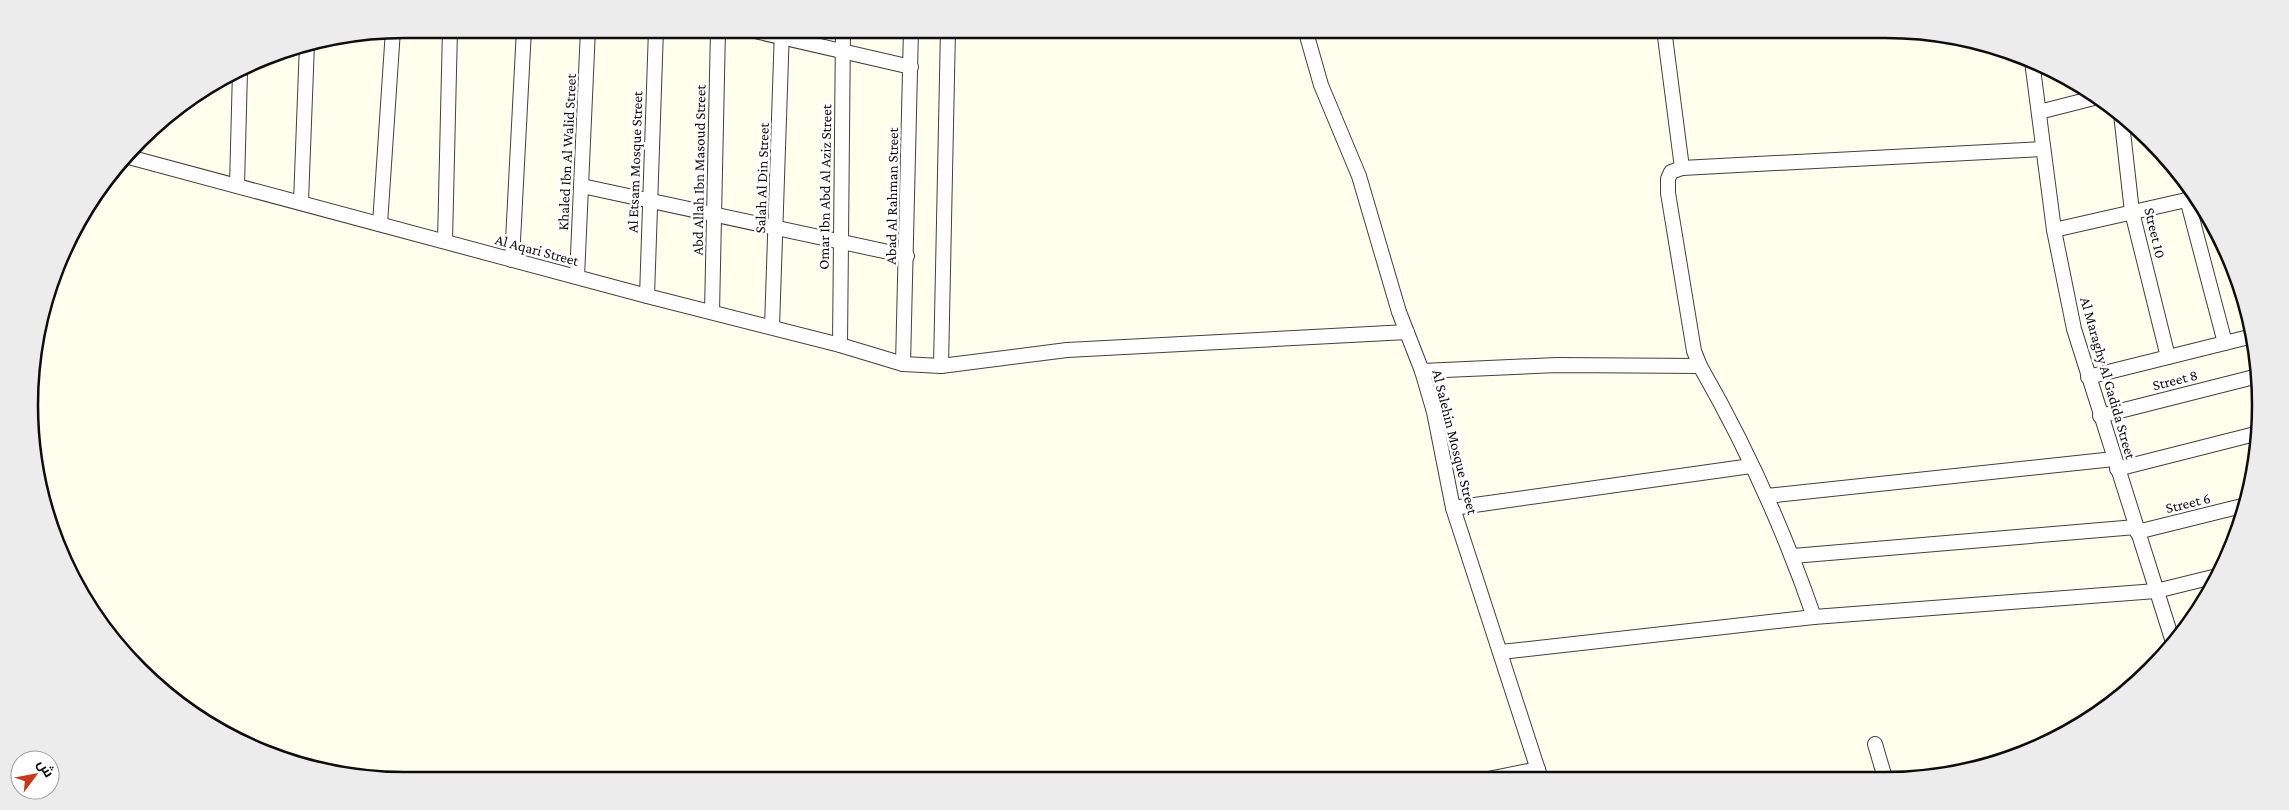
<svg xmlns="http://www.w3.org/2000/svg" width="2289" height="810" viewBox="0 0 2289 810" font-family="'Crimson Pro',Cairo,serif">
<style>
.lines{fill:none;stroke-linecap:round;stroke-linejoin:round}
.street-casing{stroke:#404040;stroke-width:16}
.street{stroke:#fff;stroke-width:14}
.labels{text-anchor:middle;stroke-width:5;stroke-linejoin:round;paint-order:stroke}
.street-label{font-size:15px;fill:#0d0d0d;stroke:#fff}
.rim{fill:none;stroke:#0d0d0d;stroke-width:2.5}
</style>
<rect width="100%" height="100%" fill="#feffec"/>
<g class="lines">
<g class="street-casing">
<g id="street">
<polyline points="746,29 911,67"/>
<polyline points="1305,29 1321,85 1359,176 1399,312 1422,371 1434,412 1453,508 1541,779"/>
<polyline points="1664,29 1682,168"/>
<polyline points="2032,61 2054,230 2074,329 2172,639"/>
<polyline points="2039,112 2098,97"/>
<polyline points="2121,114 2132,212 2168,357"/>
<polyline points="125,156 647,296 840,345 903,364 941,366 1067,350 1407,332"/>
<polyline points="237,185 240,71"/>
<polyline points="582,186 907,256"/>
<polyline points="2187,199 2225,343"/>
<polyline points="301,202 307,43"/>
<polyline points="380,224 393,30"/>
<polyline points="2054,230 2195,198"/>
<polyline points="445,241 450,29"/>
<polyline points="512,260 524,29"/>
<polyline points="577,277 588,29"/>
<polyline points="647,296 656,29"/>
<polyline points="712,312 718,29"/>
<polyline points="772,327 782,29"/>
<polyline points="840,345 843,29"/>
<polyline points="903,364 911,29"/>
<polyline points="941,366 948,29"/>
<polyline points="1422,371 1557,365 1700,366"/>
<polyline points="2088,377 2253,336"/>
<polyline points="2100,416 2258,376"/>
<polyline points="2117,469 2259,433"/>
<polyline points="1767,496 2114,459"/>
<polyline points="1453,508 1751,466"/>
<polyline points="2137,532 2246,505"/>
<polyline points="1793,556 2136,527"/>
<path d="M1814,617C1784,530 1746,446 1700,366L1694,351L1668,193V179L1671,172L1682,168L2043,149"/>
<polyline points="1501,652 1814,617 2156,591 2217,576"/>
<polyline points="1875,744 1885,778"/>
<polyline points="1488,779 1538,769"/>
</g>
</g>
<use href="#street" class="street"/>
</g>
<g class="labels">
<g class="street-label">
<text transform="translate(567 152) rotate(-87)" y="5">Khaled Ibn Al Walid Street</text>
<text transform="translate(635 162) rotate(-88)" y="5">Al Etsam Mosque Street</text>
<text transform="translate(699 170) rotate(-89)" y="5">Abd Allah Ibn Masoud Street</text>
<text transform="translate(762 178) rotate(-88)" y="5">Salah Al Din Street</text>
<text transform="translate(825 187) rotate(-89)" y="5">Omar Ibn Abd Al Aziz Street</text>
<text transform="translate(892 196) rotate(-89)" y="5">Abad Al Rahman Street</text>
<text transform="translate(2155 233) rotate(77)" y="5">Street 10</text>
<text transform="translate(537 250) rotate(15)" y="5">Al Aqari Street</text>
<text transform="translate(2108 378) rotate(74)" y="5">Al Maraghy Al Gadida Street</text>
<text transform="translate(2175 380) rotate(-14)" y="5">Street 8</text>
<text transform="translate(1455 442) rotate(76)" y="5">Al Salehin Mosque Street</text>
<text transform="translate(2188 503) rotate(-14)" y="5">Street 6</text>
</g>
</g>
<path d="M0 0H2289V810H0ZM405 38H1885A367 367 0 0 1 2252 405V405A367 367 0 0 1 1885 772H405A367 367 0 0 1 38 405V405A367 367 0 0 1 405 38Z" fill="#ececec" fill-rule="evenodd"/>
<path class="rim" d="M405 38H1885A367 367 0 0 1 2252 405V405A367 367 0 0 1 1885 772H405A367 367 0 0 1 38 405V405A367 367 0 0 1 405 38Z"/>
<g transform="translate(35 775) rotate(58)"><circle r="24" fill="#ffffff" stroke="#9e9e9e"/>
<path d="M0-4L9 19L0 12L-9 19Z" fill="#c7391a"/>
<text y="-8" font-size="14" font-weight="bold" text-anchor="middle" fill="#0d0d0d">ش</text>
</g>
</svg>
